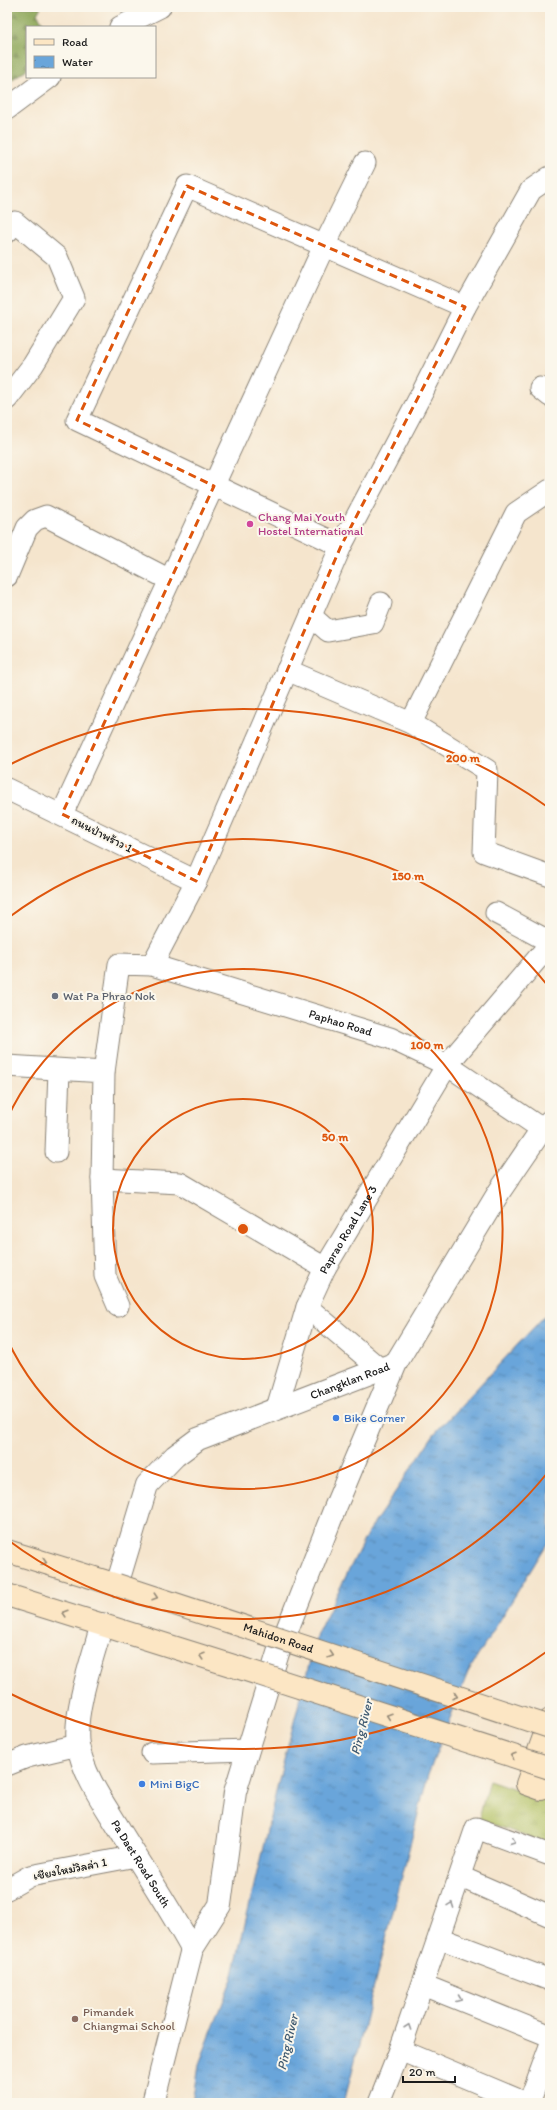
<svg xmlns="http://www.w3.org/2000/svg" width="557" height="2110" viewBox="0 0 557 2110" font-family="Itim,'Playpen Sans Thai',sans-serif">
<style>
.grass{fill:url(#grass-tufts);stroke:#666e3e}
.forest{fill:url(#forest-firs);stroke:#54613a}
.water{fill:url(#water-ripples);stroke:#42607b}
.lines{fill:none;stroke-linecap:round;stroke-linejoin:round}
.minor-casing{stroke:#888074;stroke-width:23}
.tertiary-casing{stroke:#888074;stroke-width:24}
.secondary-casing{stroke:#888074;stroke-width:24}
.minor{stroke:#fff;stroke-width:21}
.tertiary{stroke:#fff;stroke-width:22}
.secondary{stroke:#fce6c4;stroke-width:22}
.secondary-bridge-casing{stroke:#888074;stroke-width:24;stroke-linecap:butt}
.secondary-bridge{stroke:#fce6c4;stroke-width:22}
.oneway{stroke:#978b78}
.oneway2{stroke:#999}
.marked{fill:none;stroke:#de560d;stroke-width:3;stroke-dasharray:8 5;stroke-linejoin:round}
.ring{fill:none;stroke:#de560d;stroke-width:2}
.hotel-dot{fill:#d1479c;stroke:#fbf7ec;stroke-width:1.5}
.worship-dot{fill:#6b7280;stroke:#fbf7ec;stroke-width:1.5}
.shop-dot{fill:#3f7fe0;stroke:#fbf7ec;stroke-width:1.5}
.education-dot{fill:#8d6e63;stroke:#fbf7ec;stroke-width:1.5}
.labels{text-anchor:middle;stroke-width:4;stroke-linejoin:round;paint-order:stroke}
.hotel-label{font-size:12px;fill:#b23c85;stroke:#fbf7ec;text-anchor:start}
.street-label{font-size:12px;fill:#1c1c1c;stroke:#fbf7ec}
.worship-label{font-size:12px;fill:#5b616d;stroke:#fbf7ec;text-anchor:start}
.shop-label{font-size:12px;fill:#366cbe;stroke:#fbf7ec;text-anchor:start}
.education-label{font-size:12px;fill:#785e54;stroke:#fbf7ec;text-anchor:start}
.water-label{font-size:13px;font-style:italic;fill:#3f5a71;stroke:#fbf7ec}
.centre{fill:#de560d;stroke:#fbf7ec;stroke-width:2}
.ring-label{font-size:12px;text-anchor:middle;font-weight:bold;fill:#de560d;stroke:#fbf7ec;stroke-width:4;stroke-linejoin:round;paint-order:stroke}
</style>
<defs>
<pattern id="grass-tufts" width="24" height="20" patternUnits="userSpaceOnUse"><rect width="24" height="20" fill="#b0bf61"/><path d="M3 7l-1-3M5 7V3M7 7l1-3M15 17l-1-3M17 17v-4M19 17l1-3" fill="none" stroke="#97a454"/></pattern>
<pattern id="forest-firs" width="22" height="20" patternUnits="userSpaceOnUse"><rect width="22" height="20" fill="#8ca657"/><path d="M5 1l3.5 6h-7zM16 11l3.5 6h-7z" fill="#728647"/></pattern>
<pattern id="water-ripples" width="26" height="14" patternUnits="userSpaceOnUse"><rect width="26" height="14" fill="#69a5da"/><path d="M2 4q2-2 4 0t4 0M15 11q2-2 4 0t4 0" fill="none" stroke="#5686b0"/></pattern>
</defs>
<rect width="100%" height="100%" fill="#fbf7ec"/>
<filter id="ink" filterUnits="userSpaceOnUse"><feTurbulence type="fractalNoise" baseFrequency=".025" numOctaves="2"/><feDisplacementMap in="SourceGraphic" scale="8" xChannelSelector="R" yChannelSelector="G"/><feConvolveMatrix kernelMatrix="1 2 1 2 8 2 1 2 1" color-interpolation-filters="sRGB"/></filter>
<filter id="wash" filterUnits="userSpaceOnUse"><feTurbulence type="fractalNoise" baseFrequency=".012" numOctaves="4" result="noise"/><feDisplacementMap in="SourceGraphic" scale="16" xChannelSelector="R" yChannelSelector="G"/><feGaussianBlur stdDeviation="0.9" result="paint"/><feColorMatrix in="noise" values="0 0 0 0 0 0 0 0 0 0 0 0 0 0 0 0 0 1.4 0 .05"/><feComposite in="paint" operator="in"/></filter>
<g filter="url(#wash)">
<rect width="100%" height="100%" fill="#f5e5cd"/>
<polygon class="grass" points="489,1780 550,1801 550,1845 479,1819"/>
<polygon class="forest" points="7,7 41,7 37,14 46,27 27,27 27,69 7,83"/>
<polygon class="water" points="550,1310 550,1539 468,1672 428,1775 344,2103 193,2103 199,2064 232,1979 278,1783 317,1634 367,1534 434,1434"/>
</g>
<g filter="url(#ink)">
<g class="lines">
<g class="minor-casing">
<g id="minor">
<polyline points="120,27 160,7"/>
<polyline points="7,109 50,77"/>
<polyline points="7,232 15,222 57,257 74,298 33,365 7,399"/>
<polyline points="540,388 550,396"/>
<polyline points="341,546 77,420 187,186 465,307"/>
<polyline points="7,576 27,528 35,520 46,516 170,580"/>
<polyline points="311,616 328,631 373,623 381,603"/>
<polyline points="287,670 411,723 487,770 484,852 550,876"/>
<polyline points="411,723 516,513 550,490"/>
<polyline points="7,789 196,881"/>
<polyline points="62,814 324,246 365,163"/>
<polyline points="496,913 550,942"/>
<polyline points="152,965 196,881 341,546 423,391 465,307 531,190 550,177"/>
<polyline points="7,1066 104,1072"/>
<polyline points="56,1152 59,1070"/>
<polyline points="102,1179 180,1183 325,1268"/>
<path id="s1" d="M118,1306L105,1276L102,1179L104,1072L119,964L152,965L390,1038L447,1065L542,1129"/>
<polyline points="307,1307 380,1369"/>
<path id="s2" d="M277,1408L307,1307L325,1268L447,1065L550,944"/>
<polyline points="152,1753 248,1750"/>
<polyline points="7,1765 27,1757 78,1745"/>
<polyline points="461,1877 550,1916"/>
<polyline points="7,1889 30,1876 136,1856"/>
<polyline points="439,1938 550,1980"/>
<polyline points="423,1985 550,2036"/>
<polyline points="400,2050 526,2103"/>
<polyline points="379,2103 400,2050 476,1828 550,1855"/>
<polyline points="529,2103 550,2046"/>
</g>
</g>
<g class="tertiary-casing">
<g id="tertiary">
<path id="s3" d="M117,1585L147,1485L175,1456L198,1439L396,1363"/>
<path id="s4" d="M102,1624C93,1657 73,1712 78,1745C84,1777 105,1805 121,1832C145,1871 170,1909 192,1949"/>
<polyline points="153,2103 192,1949 220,1905 235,1792 248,1750 278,1653 335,1508 396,1363 499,1192 542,1129 550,1121"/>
</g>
</g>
<g class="secondary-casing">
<g id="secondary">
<polyline points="7,1551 117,1585"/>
<polyline points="7,1595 240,1668"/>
<polyline points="541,1789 527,1784 550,1720"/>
</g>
</g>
<use href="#minor" class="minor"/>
<use href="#tertiary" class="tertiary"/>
<use href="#secondary" class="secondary"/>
<g class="secondary-bridge-casing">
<g id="secondary-bridge">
<path id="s5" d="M117,1585L550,1727"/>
<polyline points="240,1668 550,1768"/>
</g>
</g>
<use href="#secondary-bridge" class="secondary-bridge"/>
</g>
<defs><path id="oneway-chevron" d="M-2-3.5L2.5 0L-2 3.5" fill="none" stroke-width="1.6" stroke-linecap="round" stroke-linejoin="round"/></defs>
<g class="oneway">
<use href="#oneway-chevron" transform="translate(44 1562) rotate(17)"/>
<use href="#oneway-chevron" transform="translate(155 1597) rotate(18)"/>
<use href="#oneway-chevron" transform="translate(65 1613) rotate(-163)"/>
<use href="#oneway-chevron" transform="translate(331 1655) rotate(18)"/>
<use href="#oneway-chevron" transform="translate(202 1656) rotate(-162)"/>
<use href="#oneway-chevron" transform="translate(455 1696) rotate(18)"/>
<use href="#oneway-chevron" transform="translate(389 1716) rotate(-162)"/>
<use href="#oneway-chevron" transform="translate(513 1756) rotate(-162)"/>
</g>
<g class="oneway2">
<use href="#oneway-chevron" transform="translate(513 1841) rotate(20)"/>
<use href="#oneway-chevron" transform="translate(451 1905) rotate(-70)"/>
<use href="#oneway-chevron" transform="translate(459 1999) rotate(22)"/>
<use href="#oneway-chevron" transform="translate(408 2027) rotate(-71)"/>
</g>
</g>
<path class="marked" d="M187,186L465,307L341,546L196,881L62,814L214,486L77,420Z"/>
<g class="ring">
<circle cx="243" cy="1229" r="130"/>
<path d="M7 1119A260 260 0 1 1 7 1339"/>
<path d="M548 1472A390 390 0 0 1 8 1540M8 918A390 390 0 0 1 548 986"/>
<path d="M549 1650A520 520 0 0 1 11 1694M11 764A520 520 0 0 1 549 808"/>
</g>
<circle class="hotel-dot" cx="250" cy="524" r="4"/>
<circle class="worship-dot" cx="55" cy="996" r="4"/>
<g class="shop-dot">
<circle cx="336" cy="1418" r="4"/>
<circle cx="142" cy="1784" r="4"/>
</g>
<circle class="education-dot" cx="75" cy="2019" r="4"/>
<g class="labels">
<g class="hotel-label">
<text x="258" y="521">Chang Mai Youth<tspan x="258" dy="14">Hostel International</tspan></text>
</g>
<g class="street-label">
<text transform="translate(102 834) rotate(27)" y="4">ถนนป่าพร้าว 1</text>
<text dy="4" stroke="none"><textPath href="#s1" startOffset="576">Paphao Road</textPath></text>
<text dy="4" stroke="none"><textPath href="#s2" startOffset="193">Paprao Road Lane 3</textPath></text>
<text dy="4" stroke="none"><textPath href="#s3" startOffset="336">Changklan Road</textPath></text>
<text dy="4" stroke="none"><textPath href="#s5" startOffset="170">Mahidon Road</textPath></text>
<text dy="4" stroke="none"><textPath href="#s4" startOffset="259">Pa Daet Road South</textPath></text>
<text transform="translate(70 1869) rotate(-11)" y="4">เชียงใหม่วิลล่า 1</text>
</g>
<g class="worship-label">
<text x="63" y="1000">Wat Pa Phrao Nok</text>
</g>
<g class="shop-label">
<text x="344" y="1422">Bike Corner</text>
<text x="150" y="1788">Mini BigC</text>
</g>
<g class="education-label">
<text x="83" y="2016">Pimandek<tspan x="83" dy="14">Chiangmai School</tspan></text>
</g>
<g class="water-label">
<text transform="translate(361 1727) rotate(-76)" y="5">Ping River</text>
<text transform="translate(287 2042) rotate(-77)" y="5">Ping River</text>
</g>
</g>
<circle cx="243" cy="1229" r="6" class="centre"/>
<g class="ring-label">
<text x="463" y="762">200 m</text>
<text x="408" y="880">150 m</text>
<text x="427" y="1049">100 m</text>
<text x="335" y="1141">50 m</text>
</g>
<rect width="557" height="2110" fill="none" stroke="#fbf7ec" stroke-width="24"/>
<rect x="26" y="26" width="130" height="52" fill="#fbf7ec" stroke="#a29f99"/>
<rect x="34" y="39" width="20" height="6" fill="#fce6c4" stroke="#a29f99"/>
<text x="62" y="46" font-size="12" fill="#1c1c1c">Road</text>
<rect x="34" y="56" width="20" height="12" fill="url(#water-ripples)" stroke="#a29f99"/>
<text x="62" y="66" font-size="12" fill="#1c1c1c">Water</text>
<path d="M403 2076v6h52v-6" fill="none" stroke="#1c1c1c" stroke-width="2"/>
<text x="409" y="2076" font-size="12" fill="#1c1c1c" stroke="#fbf7ec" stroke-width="3" paint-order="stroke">20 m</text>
</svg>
